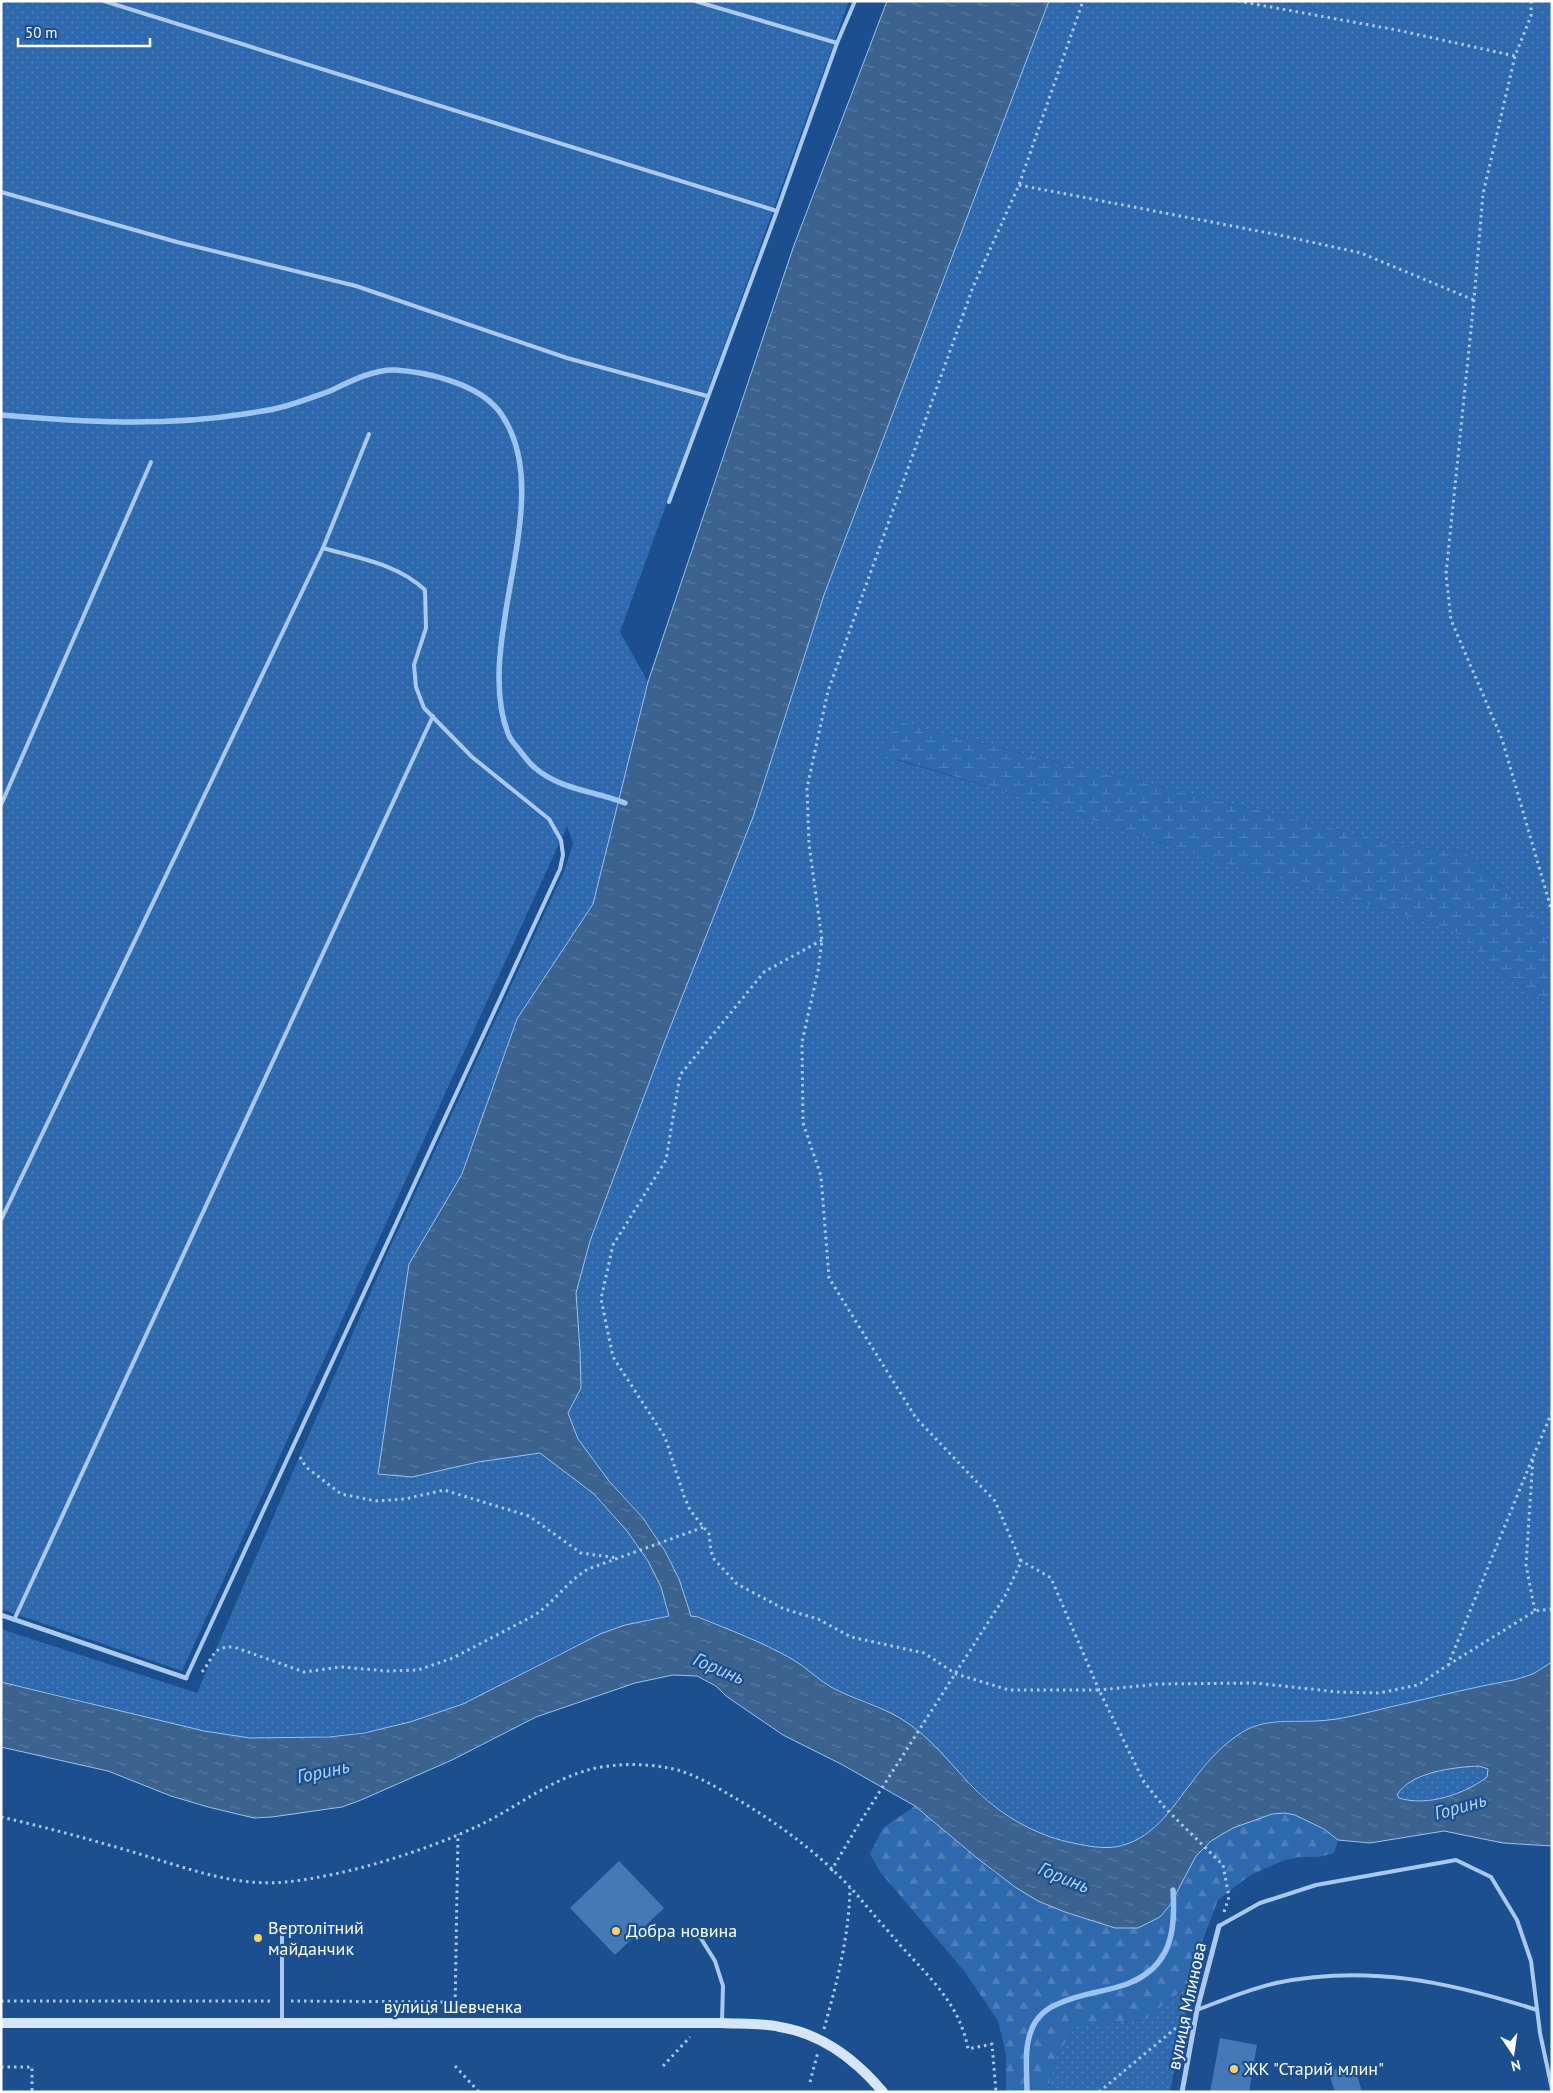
<svg xmlns="http://www.w3.org/2000/svg" width="1553" height="2093" viewBox="0 0 1553 2093" font-family="'PT Sans',sans-serif">
<style>
.green{fill:url(#green-dots)}
.forest{fill:url(#forest-firs)}
.wetland{fill:url(#wetland-marsh)}
.water{fill:url(#water-ripples);stroke:#9cc4f0;fill-rule:evenodd}
.lines{fill:none;stroke-linecap:round;stroke-linejoin:round}
.stream{stroke:#9cc4f0;stroke-width:5.5}
.building{fill:#4478b7}
.path{stroke:#a9c9ee;stroke-width:3;stroke-dasharray:2.5 4;stroke-linecap:butt}
.lane{stroke:#a9c9ee;stroke-width:4}
.street{stroke:#a9c9ee;stroke-width:5}
.secondary{stroke:#d6e6fa;stroke-width:10}
.poi-dot{fill:#ffd166;stroke:#1b4f8f;stroke-width:2}
.labels{text-anchor:middle;stroke-width:4.5;stroke-linejoin:round;paint-order:stroke}
.poi-label{font-size:18px;fill:#fff;stroke:#1b4f8f;text-anchor:start}
.street-label{font-size:18px;fill:#fff;stroke:#1b4f8f}
.water-label{font-size:19px;font-style:italic;fill:#b5d3f5;stroke:#1b4f8f}
</style>
<defs>
<pattern id="green-dots" width="8" height="8" patternUnits="userSpaceOnUse" patternTransform="scale(1.25)"><rect width="8" height="8" fill="#2e69ad"/><path d="M2 2h.1M6 6h.1" fill="none" stroke="#4d80b9" stroke-width="1.8" stroke-linecap="round"/></pattern>
<pattern id="forest-firs" width="22" height="20" patternUnits="userSpaceOnUse" patternTransform="scale(1.25)"><rect width="22" height="20" fill="#2e69ad"/><path d="M5 1l3.5 6h-7zM16 11l3.5 6h-7z" fill="#4d80b9"/></pattern>
<pattern id="wetland-marsh" width="20" height="14" patternUnits="userSpaceOnUse" patternTransform="scale(1.25)"><rect width="20" height="14" fill="#2e69ad"/><path d="M1 5h8M5 5V1M11 12h8M15 12V8" fill="none" stroke="#4d80b9"/></pattern>
<pattern id="water-ripples" width="26" height="14" patternUnits="userSpaceOnUse" patternTransform="scale(1.25)"><rect width="26" height="14" fill="#3c6290"/><path d="M2 4q2-2 4 0t4 0M15 11q2-2 4 0t4 0" fill="none" stroke="#597aa1"/></pattern>
</defs>
<rect width="100%" height="100%" fill="#1b4f8f"/>
<g class="green">
<path d="M1,1H849L620,632L648,682L593,904L517,1019L462,1174L409,1264L378,1473L412,1477L478,1462L540,1453L594,1494L627,1531L648,1561L661,1587L669,1616C610,1624 558,1654 506,1682C492,1689 477,1698 462,1704C407,1727 349,1737 289,1738C276,1738 261,1740 248,1738C164,1727 84,1698 1,1682V1629L197,1693L389,1250L565,869L573,843L567,826L182,1671L1,1609Z"/>
<path d="M1049,1H1552V952L1534,915L1464,851L1408,847L924,729L902,721L897,760L1032,800L1217,861L1452,929L1506,977L1552,1006V1662L1533,1674L1514,1680C1473,1687 1431,1698 1390,1707C1370,1712 1350,1718 1330,1720C1308,1723 1268,1716 1251,1728C1236,1737 1214,1754 1203,1767C1178,1797 1158,1841 1115,1847C1099,1849 1083,1845 1068,1842C987,1824 962,1761 899,1718C880,1705 856,1698 835,1689C819,1682 807,1668 792,1659C762,1642 730,1630 698,1617H691C682,1580 666,1547 643,1518C622,1492 593,1467 578,1438C574,1430 571,1421 568,1413L581,1388L580,1350L576,1293L590,1241L664,1043L753,817L824,595Z"/>
<path d="M1479,1766L1488,1769L1487,1777C1465,1794 1427,1807 1399,1798L1397,1795C1411,1771 1455,1767 1479,1766Z"/>
<polygon points="1191,1987 1170,2092 1047,2092 1055,2058 1078,2023 1109,2023 1144,2020 1185,1988"/>
</g>
<path class="forest" d="M915,1806L995,1873L1038,1901L1065,1912L1170,1905C1178,1889 1185,1872 1195,1858C1212,1833 1266,1805 1296,1815C1312,1820 1325,1831 1338,1840L1334,1853L1319,1857H1298L1282,1861L1249,1876L1218,1900L1195,1960L1191,1987L1185,1988L1144,2020L1109,2023H1078L1055,2058L1047,2092H1006V2054L998,2021L965,1972L881,1873L870,1854L883,1828Z"/>
<polygon class="wetland" points="901,721 924,729 1408,847 1464,851 1534,915 1552,952 1552,1006 1506,977 1452,929 1217,861 1032,800 880,754"/>
<path class="water" d="M887,1H1049L824,595L753,817L664,1043L590,1241L576,1293L580,1350L581,1388L568,1413L578,1439L609,1481L643,1518L665,1551L679,1579L691,1616L698,1617C730,1630 762,1642 792,1659C806,1667 817,1679 831,1687C853,1699 878,1705 900,1718C933,1738 951,1766 978,1792C1003,1816 1034,1834 1068,1842C1083,1845 1099,1849 1115,1847C1152,1841 1171,1809 1192,1782C1205,1764 1220,1747 1238,1735C1261,1718 1289,1722 1316,1721C1341,1720 1365,1713 1390,1707C1431,1698 1473,1687 1514,1680L1533,1674L1552,1662V1846L1503,1843L1444,1831L1370,1843L1338,1840L1324,1829L1295,1815L1285,1813L1272,1814L1233,1828L1211,1841L1196,1856L1170,1905L1160,1917L1138,1928H1115L1065,1912L1038,1901L1015,1887L977,1858L915,1806L841,1764L783,1735L726,1696L716,1686L697,1676L673,1675L635,1683L536,1717L452,1760L361,1800L342,1807L272,1817L254,1818L208,1807L171,1796L108,1771L1,1747V1682L204,1731L250,1738L329,1737L364,1733L410,1722L463,1704L600,1634L625,1625L669,1616L661,1587L648,1561L627,1531L594,1494L540,1453L478,1462L412,1477L378,1474L409,1264L462,1174L517,1019L593,904L648,682L793,248ZM1479,1766L1488,1769L1487,1777C1465,1794 1427,1807 1399,1798L1397,1795C1410,1772 1455,1767 1479,1766Z"/>
<g class="lines">
<g class="stream">
<path d="M1,415C82,422 163,427 244,414C255,412 267,411 278,408C295,404 313,397 330,391C349,382 374,369 395,370C428,372 478,384 499,411C562,495 470,642 509,736C512,742 517,747 521,752C525,757 529,763 534,767C560,790 595,791 625,803"/>
<path d="M1027,2092C1027,2072 1024,2049 1031,2031C1036,2017 1047,2008 1060,2003C1082,1993 1105,1992 1127,1984C1171,1967 1176,1932 1173,1890"/>
</g>
</g>
<g class="building">
<polygon points="619,1861 664,1908 615,1955 570,1908"/>
<polygon points="1220,2038 1257,2045 1249,2092 1210,2092"/>
<polygon points="1354,2064 1362,2092 1335,2092 1328,2071"/>
</g>
<g class="lines">
<g class="path">
<polyline points="1238,1 1397,30 1515,56"/>
<polyline points="1531,1 1531,16 1515,56 1483,194 1474,300 1446,574 1451,620 1502,739 1552,912"/>
<polyline points="1019,185 1279,235 1361,253 1474,300"/>
<polyline points="822,940 764,972 680,1075 666,1160 613,1245 601,1299 613,1357 665,1437 684,1496 690,1510 709,1534 711,1551 714,1559 737,1584 784,1609 818,1619 851,1637 924,1653 956,1674 1009,1690 1099,1690 1144,1782 1165,1808 1223,1865 1229,1897 1224,1912"/>
<polyline points="300,1457 306,1467 341,1494 376,1501 405,1499 444,1490 529,1516 581,1553 618,1558"/>
<polyline points="1020,1560 1051,1578 1099,1690 1159,1684 1255,1683 1338,1692 1379,1693 1418,1685 1448,1665 1533,1457"/>
<polyline points="1535,1611 1526,1565 1533,1457 1552,1412"/>
<polyline points="1448,1665 1535,1611 1552,1609"/>
<path d="M202,1672C214,1658 211,1646 234,1647L304,1672L341,1667L387,1671L418,1670L453,1658L535,1615C554,1602 568,1581 588,1569L704,1527"/>
<path d="M1,1817C49,1828 96,1841 143,1855C189,1869 237,1887 286,1882C345,1876 426,1851 480,1825C515,1808 547,1782 585,1771C610,1763 643,1763 669,1768C690,1772 711,1784 730,1795C778,1823 821,1854 858,1896C872,1913 887,1930 902,1947C931,1979 960,2005 968,2049L992,2044L996,2092"/>
<polyline points="831,1871 857,1827 1005,1596 1021,1562 995,1501 916,1418 829,1278 821,1176 803,1123 802,1042 818,971 822,940 809,844 807,788 828,691 973,287 1019,185 1083,1"/>
<polyline points="1,2001 272,2001"/>
<polyline points="291,2001 455,2002"/>
<polyline points="455,2010 458,1834"/>
<path d="M824,2029C837,1982 849,1937 850,1888"/>
<polyline points="455,2066 479,2092"/>
<polyline points="663,2066 690,2037"/>
<polyline points="1,2067 32,2067 32,2092"/>
<polyline points="810,2082 818,2052"/>
<polyline points="1099,2092 1183,2022"/>
</g>
<g class="lane">
<polyline points="104,1 777,211"/>
<polyline points="695,1 837,43"/>
<polyline points="1,192 177,242 356,286 567,358 707,396"/>
<polyline points="669,502 777,211 837,43 855,1"/>
<polyline points="1,805 151,462"/>
<polyline points="1,1220 323,548 369,434"/>
<polyline points="14,1620 433,716"/>
<path d="M186,1678L560,869L563,855L561,840L549,819L472,757L424,708L416,687L414,665L426,628L425,590C398,564 358,558 323,548"/>
<polyline points="1219,1926 1260,1903 1316,1885 1456,1860 1491,1877 1517,1920 1531,1961 1540,2033 1552,2089"/>
<polyline points="282,1929 282,2021"/>
<polyline points="695,1929 715,1961 723,1986 722,2021"/>
<path d="M1197,2010C1223,2000 1249,1989 1276,1983C1367,1964 1450,1982 1537,2010"/>
</g>
<g class="street">
<polyline points="1,1615 186,1678"/>
<polyline points="1182,2092 1197,2010 1219,1926"/>
</g>
<path class="secondary" d="M1,2023H722C741,2024 762,2023 780,2027C823,2034 856,2060 883,2092"/>
</g>
<g class="poi-dot">
<circle cx="616" cy="1931" r="5"/>
<circle cx="258" cy="1938" r="5"/>
<circle cx="1234" cy="2069" r="5"/>
</g>
<g class="labels">
<g class="poi-label">
<text x="268" y="1934">Вертолітний<tspan x="268" dy="21">майданчик</tspan></text>
<text x="626" y="1937">Добра новина</text>
<text x="1244" y="2075">ЖК "Старий млин"</text>
</g>
<g class="street-label">
<text transform="translate(1187 2006) rotate(-78)" y="6">вулиця Млинова</text>
<text x="453" y="2013">вулиця Шевченка</text>
</g>
<g class="water-label">
<text transform="translate(719 1668) rotate(23)" y="7">Горинь</text>
<text transform="translate(323 1771) rotate(-12)" y="7">Горинь</text>
<text transform="translate(1460 1806) rotate(-16)" y="7">Горинь</text>
<text transform="translate(1064 1877) rotate(22)" y="7">Горинь</text>
</g>
</g>
<rect width="1553" height="2093" fill="none" stroke="#ffffff" stroke-width="5"/>
<g transform="translate(1513 2053) rotate(167)" stroke="#1b4f8f" stroke-width="4" paint-order="stroke">
<path d="M0-4L9 19L0 12L-9 19Z" fill="#ffffff"/>
<text y="-8" font-size="14" font-weight="bold" text-anchor="middle" fill="#ffffff">N</text>
</g>
<path d="M18 38v8h132v-8" fill="none" stroke="#ffffff" stroke-width="2.5"/>
<text x="25" y="38" font-size="15" fill="#ffffff" stroke="#1b4f8f" stroke-width="4" paint-order="stroke">50 m</text>
</svg>
